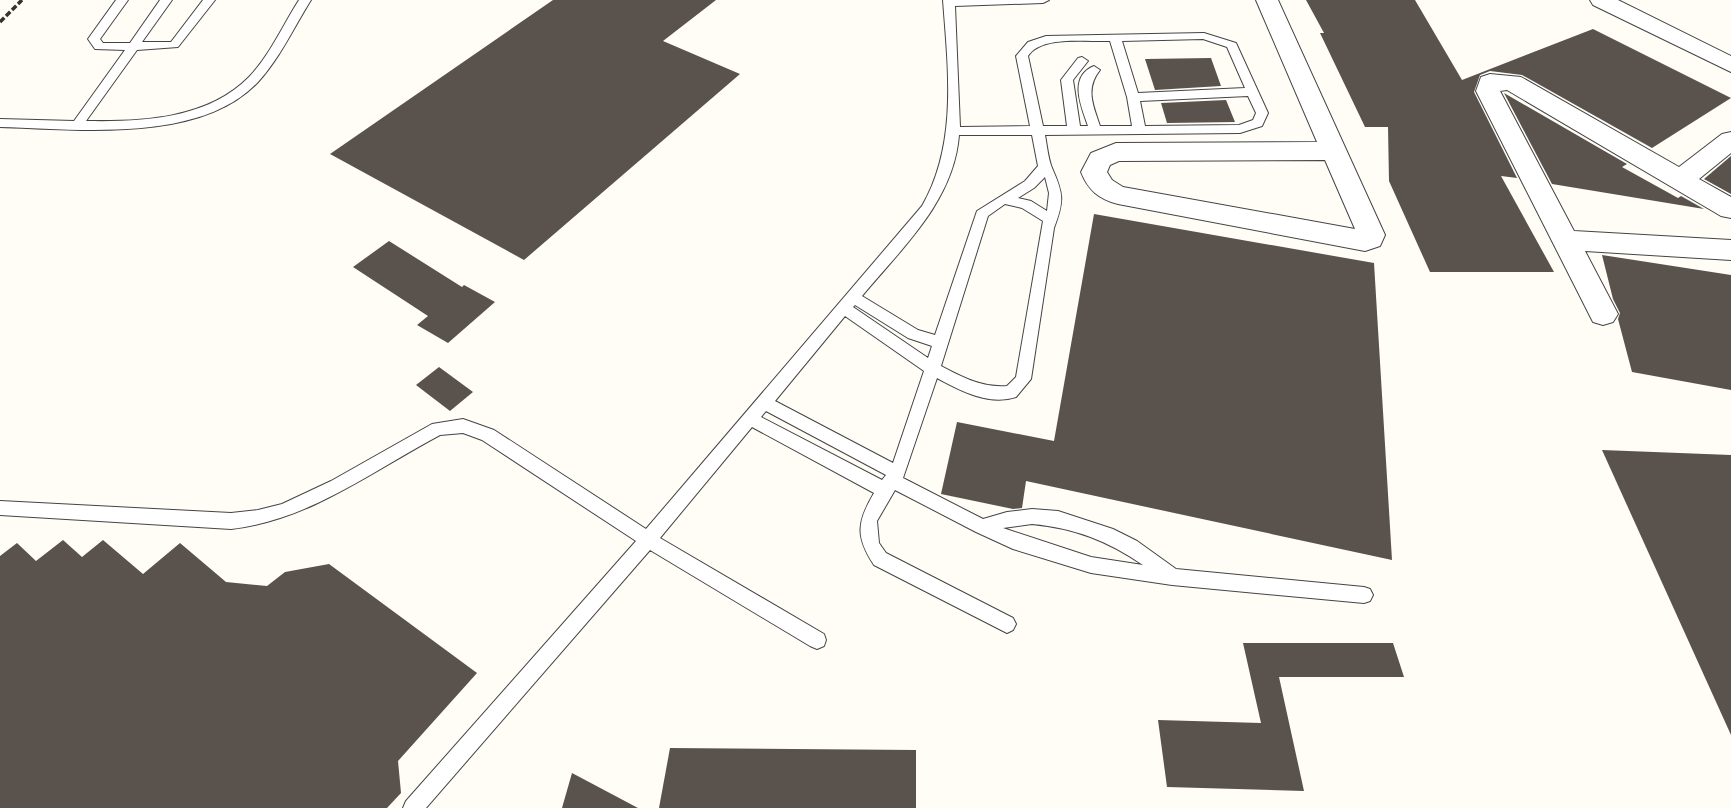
<svg xmlns="http://www.w3.org/2000/svg" width="1731" height="808" viewBox="0 0 1731 808" font-family="Literata,serif">
<style>
.building{fill:#5a524d}
.lines{fill:none;stroke-linecap:round;stroke-linejoin:round}
.service-casing{stroke:#444;stroke-width:2}
.minor-casing{stroke:#444;stroke-width:2}
.path{stroke:#333;stroke-width:3.5;stroke-dasharray:6 2.5;stroke-linecap:butt}
.service{fill:#fff;fill-rule:evenodd}
.minor{fill:#fff;fill-rule:evenodd}
</style>
<rect width="100%" height="100%" fill="#fffdf5"/>
<g class="building">
<polygon points="553,0 716,0 663,41 740,74 524,260 330,154"/>
<polygon points="1306,0 1415,0 1462,80 1593,29 1731,98 1652,148 1522,75 1490,71 1480,75 1474,92 1517,178 1501,176 1554,272 1430,272 1389,181 1388,127 1365,127 1320,33 1324,33"/>
<polygon points="1211,58 1221,86 1155,90 1145,59"/>
<polygon points="1504,93 1627,164 1622,167 1678,198 1681,196 1704,209 1552,184"/>
<polygon points="1226,100 1235,122 1167,123 1161,103"/>
<polygon points="1731,156 1731,194 1704,179"/>
<polygon points="1094,214 1374,263 1392,560 1026,481 1022,508 1013,509 941,494 957,422 1054,441"/>
<polygon points="389,241 462,287 464,285 495,302 448,343 417,325 428,316 353,267"/>
<polygon points="1602,255 1731,275 1731,390 1632,372 1618,319 1620,313 1613,299"/>
<polygon points="439,367 473,392 450,411 416,385"/>
<polygon points="1602,450 1731,455 1731,735"/>
<polygon points="63,540 82,557 103,540 143,574 180,543 226,582 267,586 285,572 329,564 477,673 398,761 401,793 387,808 0,808 0,556 17,543 36,561"/>
<polygon points="1243,643 1393,643 1404,677 1279,677 1304,791 1167,787 1158,720 1261,723"/>
<polygon points="670,748 916,750 916,808 659,808"/>
<polygon points="572,773 638,808 562,808"/>
</g>
<g class="lines">
<g class="service-casing">
<g id="service">
<path d="M116,0H128L100,39L103,43H130L160,0H172L142,42H171L203,0H215L178,47L137,50L86,121C142,122 208,119 249,77C270,55 283,25 299,0H311C294,27 280,58 258,82C200,144 77,129 0,127V119L74,121L125,50L95,49L88,39Z"/>
<path d="M943,0H1049L1043,3L955,6L960,127L1030,126L1016,56L1028,42L1046,36L1204,33L1236,43L1268,113L1262,126L1240,133L1045,135C1047,145 1048,158 1052,168C1064,195 1064,201 1054,228L1031,379L1016,397C989,406 961,391 937,378L903,478L983,519L1007,512L1032,509L1058,511L1113,529L1137,541L1176,569L1364,587L1370,589L1373,595L1370,601L1364,603L1172,585L1091,573L1013,549L976,532L895,490L877,521L879,543L886,553L1013,618L1016,624L1013,630L1007,633L874,565C855,536 857,522 874,493L752,427L660,538L824,634L826,640L824,646L817,649L810,646L650,550L426,808H403L406,801L636,541L482,440L463,433L440,435C372,471 310,520 231,529L0,515V501L231,513L258,510L282,504L331,481L432,424L463,419L494,430L646,529L922,206C958,144 948,68 943,0ZM1203,39L1227,47L1245,88L1138,93L1122,41ZM1110,41L1127,97L1132,126H1100C1093,105 1085,89 1100,70L1094,66C1068,77 1081,106 1088,126H1080L1073,80L1088,61L1082,57L1078,58L1061,80L1067,126H1043L1028,56C1041,35 1088,42 1110,41ZM1248,96L1256,113L1253,120L1239,125L1145,126L1140,101ZM959,135H1032L1038,166L1025,181L977,211L935,335L918,330L862,296C902,248 954,201 959,135ZM1045,177L1049,193L1047,211L1031,201L1018,198L1034,188ZM1005,204L1022,208L1043,221L1016,377L1007,386C982,388 962,377 941,366L988,216ZM855,305L908,338L932,346L928,358L853,307ZM845,316L924,371L893,463L775,401ZM766,411L886,475L882,480L761,417ZM1032,524C1075,528 1108,541 1143,565L1091,557L1003,528Z"/>
</g>
</g>
<g class="minor-casing">
<g id="minor">
<path d="M1256,0H1278L1385,235L1380,246L1365,251L1118,204C1099,199 1088,190 1081,172L1091,153L1116,143L1317,142ZM1325,160L1355,229L1123,187L1112,180L1107,172L1110,165L1119,161Z"/>
<polygon points="1590,0 1618,0 1731,56 1731,72 1593,5"/>
<polygon points="1490,74 1521,77 1679,167 1722,134 1731,132 1731,153 1699,179 1731,197 1731,218 1721,216 1507,90 1500,91 1574,231 1731,240 1731,260 1585,251 1618,314 1613,322 1603,325 1593,322 1476,91 1481,77"/>
</g>
</g>
<polyline class="path" points="0,22 22,0"/>
<use href="#service" class="service"/>
<use href="#minor" class="minor"/>
</g>
</svg>
